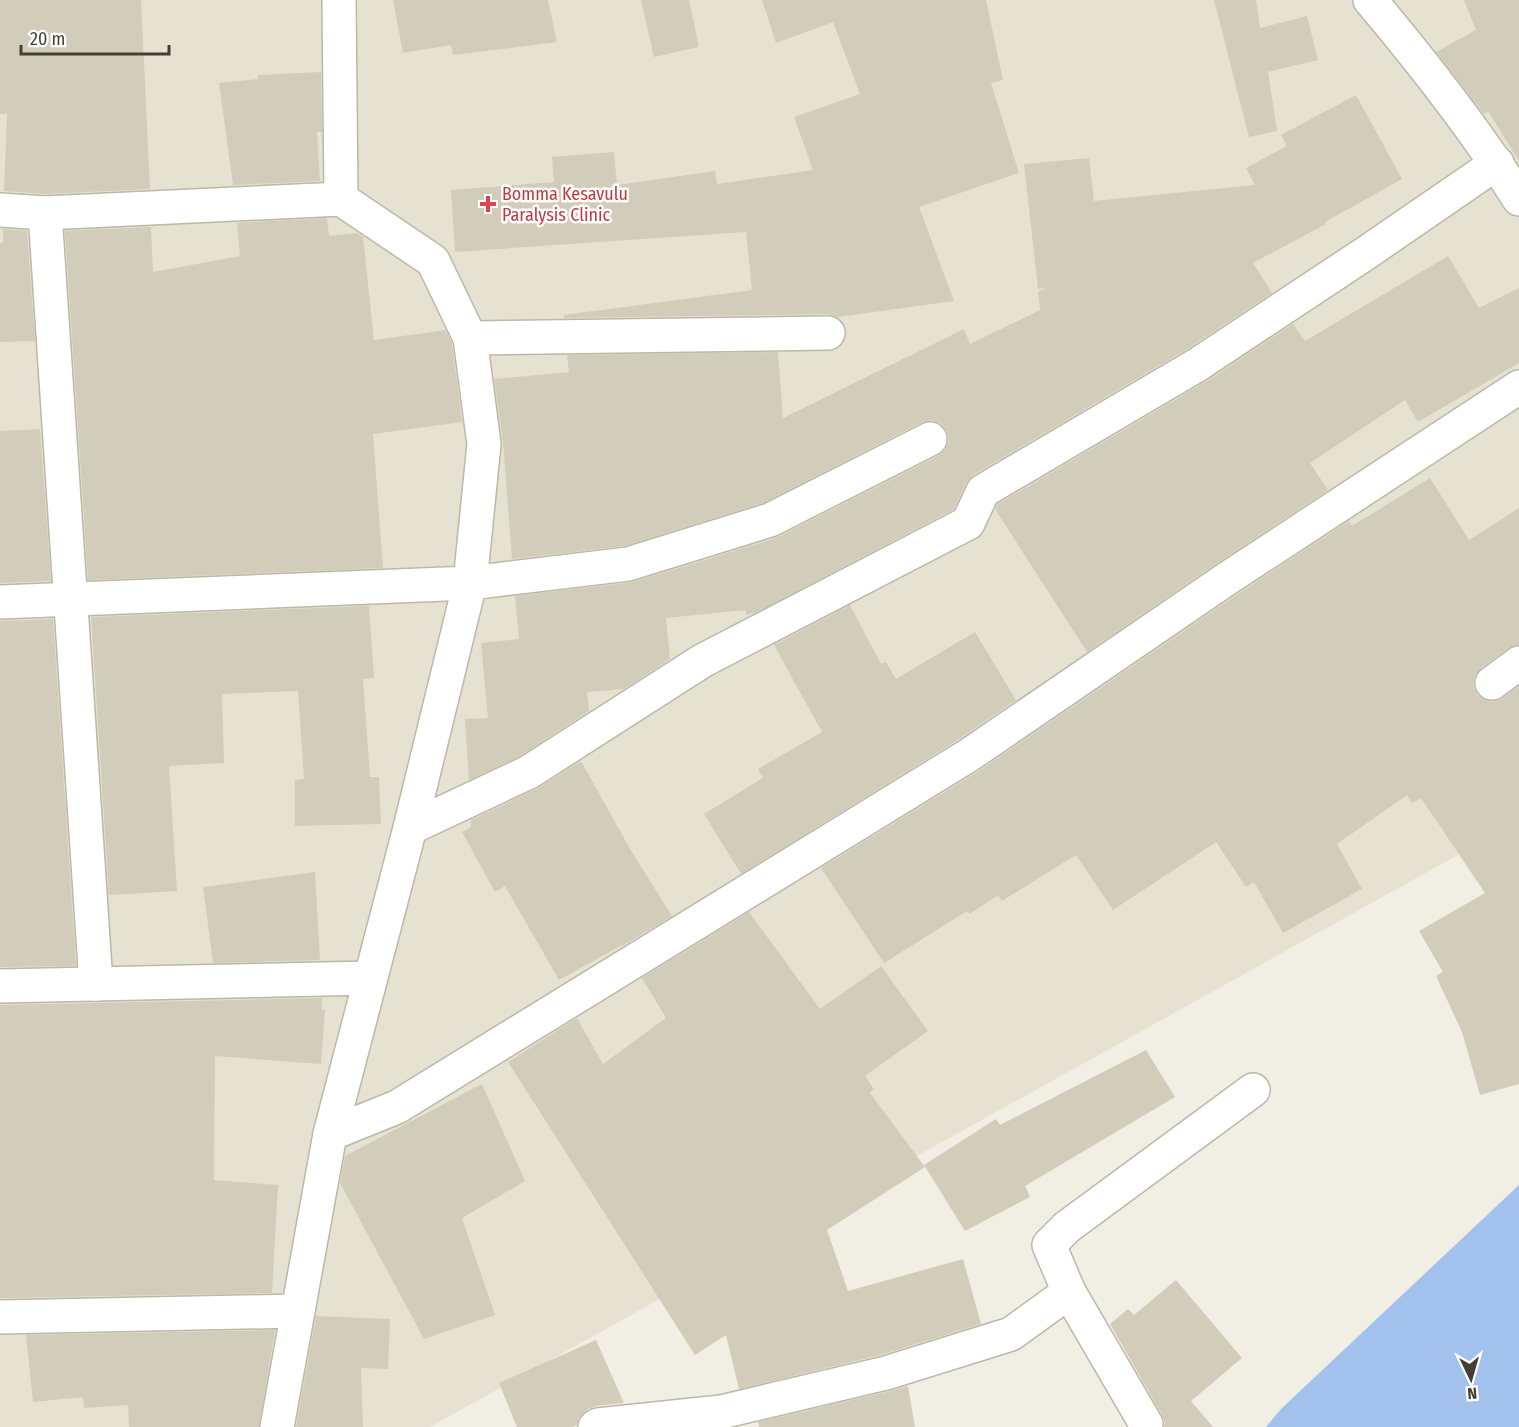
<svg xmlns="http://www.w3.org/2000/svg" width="1519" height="1427" viewBox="0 0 1519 1427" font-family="'Fira Sans Condensed',sans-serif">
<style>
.residential{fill:#e5e2d2}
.water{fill:#a2c1ec}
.building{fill:#d2cdba}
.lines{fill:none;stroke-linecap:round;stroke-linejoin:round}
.minor-casing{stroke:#bcb8a7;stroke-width:36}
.minor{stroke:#fff;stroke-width:33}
.health-dot{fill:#e0444e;stroke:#fff;stroke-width:2}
.labels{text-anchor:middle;stroke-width:5;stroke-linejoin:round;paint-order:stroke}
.health-label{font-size:18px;fill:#be3a42;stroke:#fff;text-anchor:start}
</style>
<rect width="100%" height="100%" fill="#f1efe4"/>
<polygon class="residential" points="0,0 1519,0 1519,821 430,1427 0,1427"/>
<polygon class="water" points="1519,1185 1519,1427 1266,1427 1281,1409"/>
<g class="building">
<polygon points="0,0 141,0 150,189 45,194 4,191 7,114 0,114"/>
<polygon points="393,0 548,0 557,42 453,55 451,45 403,53"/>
<polygon points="641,0 689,0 699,47 654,57"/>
<polygon points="762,0 986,0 1003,80 991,83 1019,173 919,207 954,301 838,317 828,314 564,318 564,315 752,290 746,232 455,252 451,190 554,182 552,157 614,152 617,185 715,171 717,184 813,170 794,117 860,94 833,22 776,43"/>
<polygon points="1214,0 1256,0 1260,28 1307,16 1318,60 1268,72 1277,131 1249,137"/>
<polygon points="1464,0 1519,0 1519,161 1488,111 1484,114 1436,52 1476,30"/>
<polygon points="321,72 322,132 317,132 320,181 233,185 219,83 258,79 258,75"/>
<polygon points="1356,95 1402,179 1325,222 1326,224 1253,263 1272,293 1187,349 973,475 966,483 954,509 757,612 747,615 745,610 666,618 670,659 624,689 587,692 589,711 520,756 469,780 465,719 488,718 481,643 519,639 515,596 633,582 776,538 938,456 945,450 949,441 947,431 941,424 932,420 922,422 763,503 624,546 512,559 503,442 494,379 569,372 567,355 778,352 783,418 964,329 970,344 1040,310 1038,292 1046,288 1038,289 1024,164 1089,158 1094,201 1255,185 1246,168 1287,146 1281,135"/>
<polygon points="327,218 329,236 357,233 363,237 374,340 446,330 452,343 462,422 373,434 383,568 88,580 65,231 151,227 153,272 240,256 237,223"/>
<polygon points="3,229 27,231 35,341 0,342 0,243 3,243"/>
<polygon points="1448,256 1479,308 1519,288 1519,363 1418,422 1405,400 1310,463 1328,490 1217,563 1087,652 995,509 998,504 1207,381 1293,324 1305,341"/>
<polygon points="40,429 51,581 0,583 0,431"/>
<polygon points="1430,478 1469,540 1519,508 1519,645 1508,648 1481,668 1475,675 1473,685 1477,695 1485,700 1494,702 1503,698 1519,686 1519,1084 1480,1095 1462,1032 1436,976 1443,972 1419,931 1485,893 1421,798 1412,803 1407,795 1337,844 1362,889 1283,933 1254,882 1246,887 1216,842 1113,910 1076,855 1002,901 998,895 970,914 967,911 884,963 821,868 979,771 1238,594 1349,521 1352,526"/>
<polygon points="850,605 881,664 886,662 896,679 975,632 1016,700 959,739 741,874 704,814 763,778 758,769 822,732 774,645"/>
<polygon points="369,606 374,678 363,679 370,777 379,777 381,824 295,826 295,780 304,779 298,691 222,694 224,763 169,766 177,891 109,895 91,617"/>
<polygon points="53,619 76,966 0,967 0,621"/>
<polygon points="581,761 630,849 672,916 622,946 622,945 559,980 505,886 495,892 462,832 471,827 471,820 537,789"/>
<polygon points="315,872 320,960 213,963 203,887"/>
<polygon points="749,912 820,1009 881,966 928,1031 865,1076 874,1089 870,1093 925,1167 827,1230 848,1291 963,1259 981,1324 881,1355 739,1389 726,1335 695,1355 508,1062 577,1018 603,1064 666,1018 642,978"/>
<polygon points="322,998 322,1010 325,1010 321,1064 215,1056 214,1180 278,1185 272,1293 0,1298 0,1005"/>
<polygon points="1146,1050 1175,1097 1025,1186 1030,1197 965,1231 924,1165 996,1119 1000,1125"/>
<polygon points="482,1084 525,1181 462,1218 495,1315 424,1339 340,1183 345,1156"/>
<polygon points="1176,1280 1242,1358 1191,1401 1213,1427 1164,1427 1165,1423 1162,1415 1110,1324 1128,1309 1134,1315"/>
<polygon points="316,1316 390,1319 388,1369 361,1368 363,1427 296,1427"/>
<polygon points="275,1330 259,1427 129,1427 128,1405 84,1408 83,1397 33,1402 26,1335"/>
<polygon points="596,1340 624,1403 596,1406 588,1409 579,1418 577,1425 573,1427 517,1427 499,1383"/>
<polygon points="908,1386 915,1427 759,1427 758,1422 890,1391"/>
</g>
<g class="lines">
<g class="minor-casing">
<g id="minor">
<polyline points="339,0 341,199"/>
<path d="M1370,0C1423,63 1475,129 1519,199"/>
<polyline points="0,210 45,213 341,199 433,261 470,338 484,444 470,583 410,828 330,1134"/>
<polyline points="45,213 96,984"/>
<polyline points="470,338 828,333"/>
<polyline points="0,602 470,583 628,564 770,520 930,439"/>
<polyline points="1492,683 1519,663"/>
<polyline points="410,828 529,772 702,661 968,523 983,491 1197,365 1366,253 1497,163"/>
<polyline points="0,986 370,978"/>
<polyline points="1069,1292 1146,1424"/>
<polyline points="0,1317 298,1311"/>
<polyline points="277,1427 330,1134 397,1107 969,755 1228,578 1519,387"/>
<polyline points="595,1427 598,1425 721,1412 886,1373 1011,1334 1069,1292 1049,1245 1067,1227 1253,1090"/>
</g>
</g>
<use href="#minor" class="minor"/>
</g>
<path class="health-dot" d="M485 195h6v6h6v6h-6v6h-6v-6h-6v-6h6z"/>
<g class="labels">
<g class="health-label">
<text x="502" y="200">Bomma Kesavulu<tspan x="502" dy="21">Paralysis Clinic</tspan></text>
</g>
</g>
<g transform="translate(1471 1379) rotate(175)" stroke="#ffffff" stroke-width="4.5" paint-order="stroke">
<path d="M0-4.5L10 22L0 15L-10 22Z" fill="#433f34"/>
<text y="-9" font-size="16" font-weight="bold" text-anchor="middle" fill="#433f34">N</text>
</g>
<path d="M21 45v9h148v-9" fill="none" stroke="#433f34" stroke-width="3"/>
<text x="30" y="45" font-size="18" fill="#433f34" stroke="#ffffff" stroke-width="4.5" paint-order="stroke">20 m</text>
</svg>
